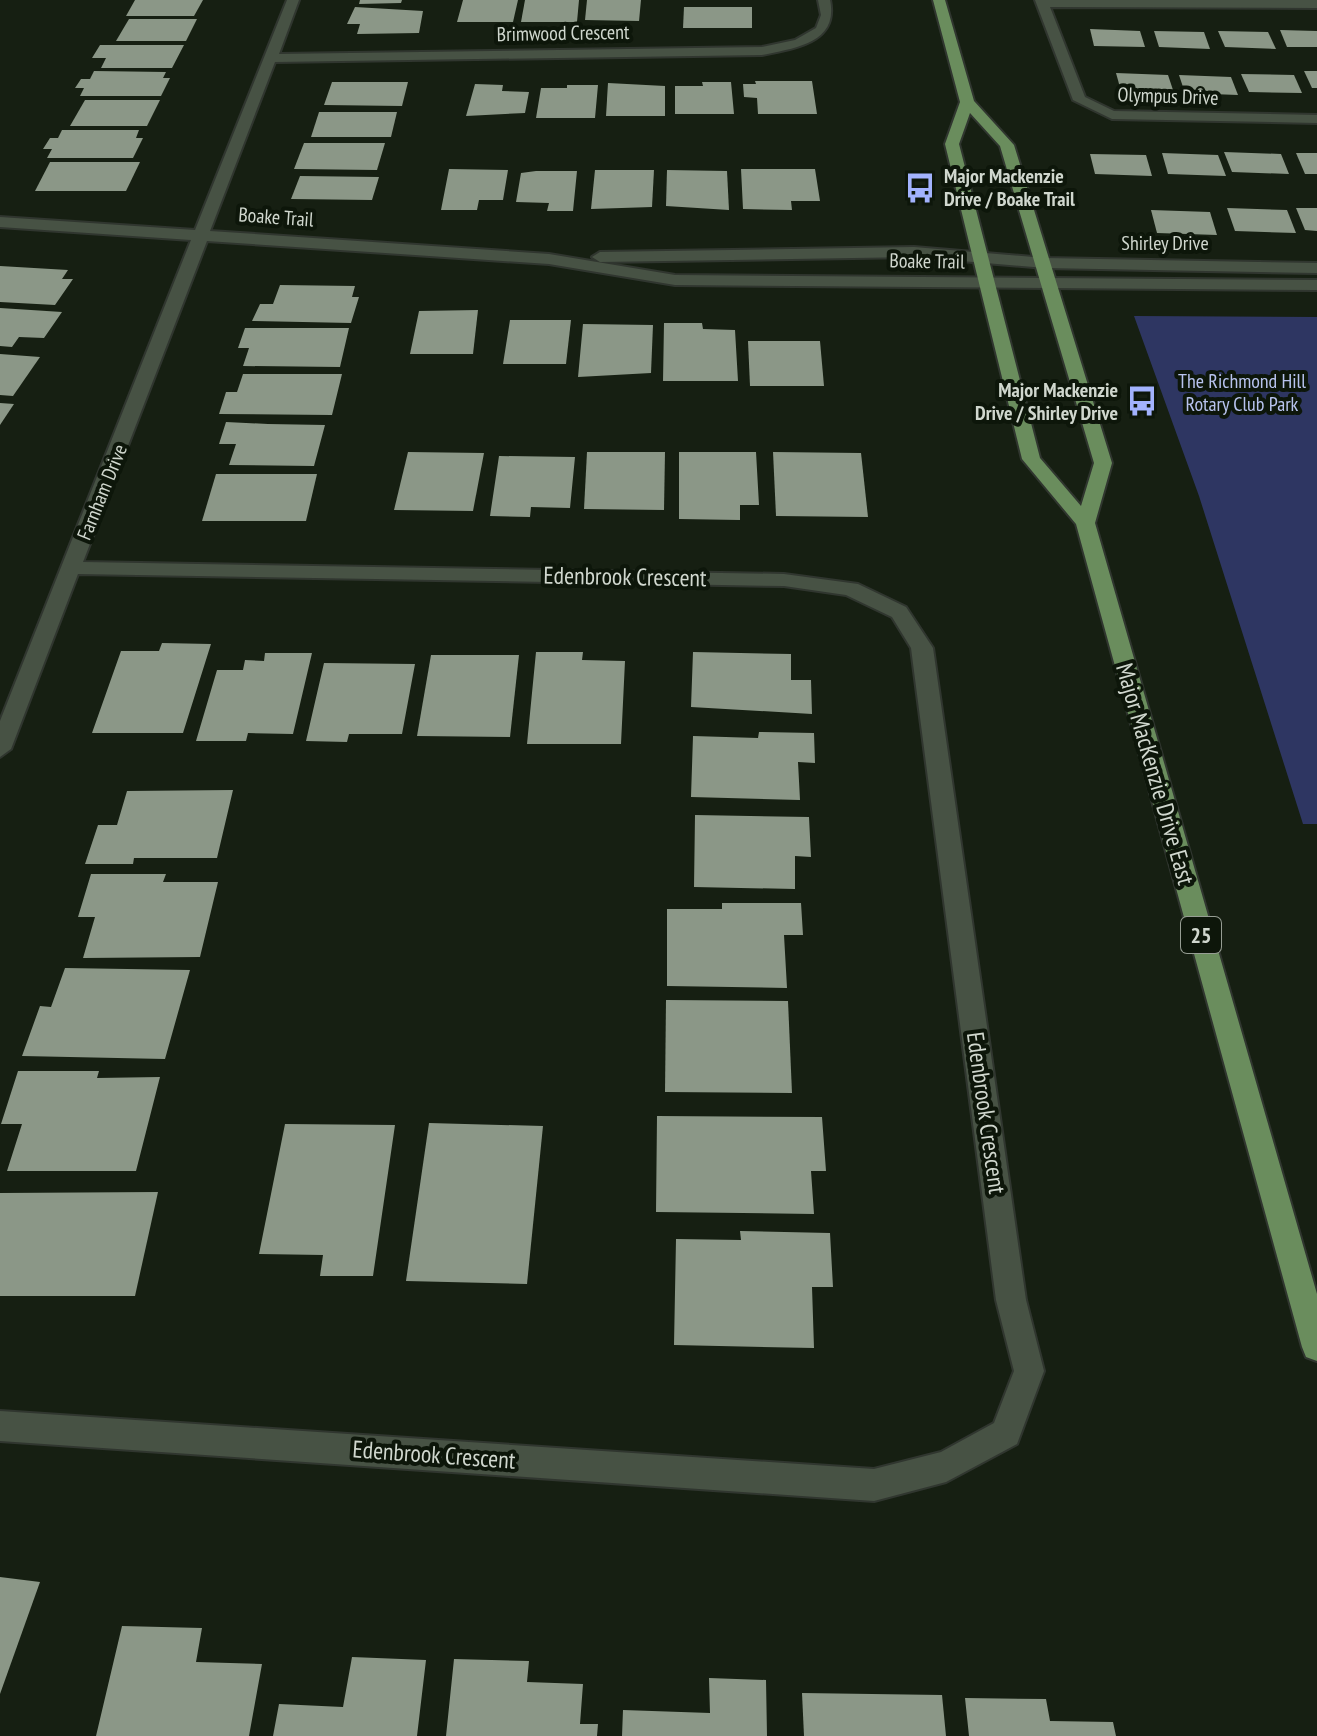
<svg xmlns="http://www.w3.org/2000/svg" width="1317" height="1736" viewBox="0 0 1317 1736" font-family="'PT Sans Narrow',sans-serif">
<style>
.green{fill:#2e3662}
.building{fill:#8b9787}
.lines{fill:none;stroke-linecap:round;stroke-linejoin:round}
.minor-casing{stroke:#30362f;stroke-width:4}
.major-casing{stroke:#30362f;stroke-width:4}
.minor{fill:#475244;fill-rule:evenodd}
.major{fill:#6a8d5d;fill-rule:evenodd}
.labels{text-anchor:middle;stroke-width:8;stroke-linejoin:round;paint-order:stroke}
.far-street-label{font-size:20px;fill:#d0d7ce;stroke:#0d160a}
.far-poi-label{font-size:20px;font-weight:bold;fill:#d0d7ce;stroke:#0d160a;text-anchor:start}
.far-park-label{font-size:20px;fill:#b8c3ee;stroke:#0d160a}
.shield{fill:#0d160a;stroke:#969d93;stroke-width:2}
.shield-label{font-size:22px;font-weight:bold;fill:#d0d7ce}
.street-label{font-size:24px;fill:#d0d7ce;stroke:#0d160a}
</style>
<rect width="100%" height="100%" fill="#161f12"/>
<polygon class="green" points="1134,316 1317,317 1317,824 1303,824 1199,496"/>
<g class="building">
<polygon points="135,0 203,0 194,16 126,16"/>
<polygon points="360,0 402,0 401,3 359,4"/>
<polygon points="463,0 518,0 513,22 457,22"/>
<polygon points="525,0 579,0 577,22 521,22"/>
<polygon points="587,0 641,0 639,21 585,20"/>
<polygon points="355,7 423,11 419,33 357,34 360,24 347,24"/>
<polygon points="684,7 752,7 752,28 683,28"/>
<polygon points="129,19 197,19 186,41 116,41"/>
<polygon points="1090,29 1140,31 1145,47 1094,46"/>
<polygon points="1280,30 1317,31 1317,47 1287,47"/>
<polygon points="1154,31 1204,32 1210,49 1159,47"/>
<polygon points="1218,31 1268,32 1276,49 1225,47"/>
<polygon points="100,45 184,45 172,68 101,68 106,58 92,58"/>
<polygon points="94,71 166,72 163,78 170,78 161,96 80,96 84,88 75,88 81,79 90,79"/>
<polygon points="1304,71 1317,71 1317,88 1312,88"/>
<polygon points="1116,73 1168,75 1174,93 1121,91"/>
<polygon points="1241,74 1294,75 1302,93 1249,92"/>
<polygon points="1179,75 1231,77 1238,95 1185,93"/>
<polygon points="755,81 812,81 817,114 758,114 757,98 744,97 743,84 756,84"/>
<polygon points="332,82 408,82 402,106 324,105"/>
<polygon points="702,82 731,82 734,114 675,114 675,86 703,86"/>
<polygon points="608,83 665,86 665,116 606,116"/>
<polygon points="475,84 503,85 502,91 529,92 525,113 466,116"/>
<polygon points="567,85 598,85 595,118 536,118 541,88 567,88"/>
<polygon points="85,100 160,100 147,126 70,126"/>
<polygon points="319,112 397,112 391,137 311,137"/>
<polygon points="62,130 139,130 136,138 143,138 133,158 47,158 52,149 43,149 50,138 58,138"/>
<polygon points="304,143 385,143 377,170 294,169"/>
<polygon points="1224,152 1281,154 1289,174 1232,172"/>
<polygon points="1162,153 1218,155 1226,176 1168,174"/>
<polygon points="1296,153 1317,153 1317,174 1305,174"/>
<polygon points="1090,154 1146,155 1152,176 1095,174"/>
<polygon points="50,162 140,162 126,191 35,191"/>
<polygon points="449,169 508,170 503,200 479,200 477,210 441,210"/>
<polygon points="741,169 815,169 820,201 791,201 792,210 743,209"/>
<polygon points="595,170 654,170 652,207 591,209"/>
<polygon points="667,170 727,171 729,210 666,206"/>
<polygon points="536,171 577,171 573,211 547,211 549,203 516,202 521,173"/>
<polygon points="300,176 379,177 372,200 291,199"/>
<polygon points="1227,208 1287,210 1296,233 1235,231"/>
<polygon points="1296,208 1317,208 1317,231 1305,230"/>
<polygon points="1151,210 1210,212 1217,235 1157,233"/>
<polygon points="0,266 68,270 62,279 73,279 55,305 0,302"/>
<polygon points="280,285 355,286 352,297 359,297 351,323 252,321 260,304 273,304"/>
<polygon points="0,308 62,312 44,338 19,337 12,347 0,346"/>
<polygon points="478,310 473,354 410,354 419,311"/>
<polygon points="510,320 571,320 566,364 503,364"/>
<polygon points="664,323 702,323 703,329 735,330 738,381 663,381"/>
<polygon points="583,324 653,325 651,373 578,377"/>
<polygon points="245,328 349,328 340,367 243,366 249,348 238,348"/>
<polygon points="748,341 820,341 824,386 750,386"/>
<polygon points="0,354 40,357 13,396 0,395"/>
<polygon points="243,374 342,374 332,415 219,414 226,392 237,392"/>
<polygon points="0,403 14,404 0,425"/>
<polygon points="226,422 268,424 325,425 314,466 229,465 236,444 219,444"/>
<polygon points="408,452 484,453 473,511 394,510"/>
<polygon points="587,452 665,452 664,510 584,509"/>
<polygon points="679,452 756,452 759,505 740,505 740,520 679,519"/>
<polygon points="773,452 861,453 868,517 776,516"/>
<polygon points="499,456 575,457 570,508 531,507 530,517 490,516"/>
<polygon points="216,474 317,474 306,521 202,521"/>
<polygon points="162,643 211,644 183,733 92,733 121,651 159,651"/>
<polygon points="536,652 583,652 582,660 625,661 621,744 527,744"/>
<polygon points="693,652 791,654 791,680 811,680 812,714 691,707"/>
<polygon points="265,653 312,653 293,734 248,733 246,741 196,741 217,670 243,670 245,660 264,661"/>
<polygon points="431,655 519,655 510,737 417,736"/>
<polygon points="324,663 415,664 402,734 349,734 347,742 306,741"/>
<polygon points="759,732 814,733 815,763 798,762 800,800 691,797 693,736 758,738"/>
<polygon points="233,790 217,858 134,858 133,864 85,864 98,825 117,825 127,791"/>
<polygon points="695,815 809,817 811,857 795,856 795,889 694,887"/>
<polygon points="91,874 166,874 163,882 218,882 200,957 83,958 95,917 78,917"/>
<polygon points="722,903 801,903 803,935 784,935 787,988 667,986 667,909 722,909"/>
<polygon points="65,968 190,970 165,1059 22,1056 40,1006 51,1007"/>
<polygon points="666,1000 788,1001 792,1093 665,1092"/>
<polygon points="18,1071 99,1071 97,1078 160,1077 136,1171 7,1171 22,1124 1,1124"/>
<polygon points="657,1116 822,1117 826,1171 811,1171 814,1214 656,1212"/>
<polygon points="429,1123 543,1126 527,1284 406,1281"/>
<polygon points="285,1124 395,1125 373,1276 320,1276 323,1255 259,1254"/>
<polygon points="158,1192 135,1296 0,1296 0,1193"/>
<polygon points="740,1231 830,1233 833,1287 812,1287 814,1348 674,1345 676,1239 741,1240"/>
<polygon points="0,1577 40,1582 0,1694"/>
<polygon points="122,1626 202,1628 196,1662 262,1664 249,1736 96,1736"/>
<polygon points="352,1657 426,1660 417,1736 273,1736 279,1704 343,1707"/>
<polygon points="454,1659 529,1661 527,1682 583,1684 580,1724 598,1724 597,1736 446,1736"/>
<polygon points="709,1678 766,1680 767,1736 622,1736 623,1710 710,1713"/>
<polygon points="802,1693 942,1695 946,1736 804,1736"/>
<polygon points="965,1698 1046,1699 1050,1721 1113,1722 1116,1736 969,1736"/>
</g>
<g class="lines">
<g class="minor-casing">
<g id="minor">
<path d="M287,0H299L279,54L762,47L795,40L816,28L821,15L818,0H830C839,43 795,48 762,55L275,62L210,231L549,254L675,275L1317,280V290L675,285L549,264L207,241L83,562L784,574L858,584L906,607L933,648L1026,1300L1044,1371L1017,1444L946,1482L874,1501L0,1441V1411L874,1469L941,1452L994,1423L1014,1371L996,1300L911,648L892,617L846,595L784,586L78,574L11,749L0,757V721L191,240L0,227V217L195,230Z"/>
<polygon points="1035,0 1317,0 1317,8 1050,7 1085,97 1114,111 1317,115 1317,123 1112,119 1073,100"/>
<polygon points="914,247 1045,258 1317,263 1317,273 1045,268 914,257 600,262 592,257 600,252"/>
</g>
</g>
<g class="major-casing">
<path id="major" d="M933,0H945L974,101L1014,145L1112,463L1095,523L1317,1294V1361L1306,1357L1302,1347L1076,524L1022,459L945,144L960,102ZM970,113L1000,146L1094,463L1081,506L1040,458L959,144Z"/>
</g>
<use href="#minor" class="minor"/>
<use href="#major" class="major"/>
</g>
<defs>
<g id="bus-bare" transform="scale(2.4)"><path d="M-5-6H5V4H4V6H2V4H-2V6H-4V4H-5ZM-3.5-4V0h7V-4ZM-3.5 1.2v1.5H-2V1.2ZM2 1.2v1.5H3.5V1.2Z" fill="#a2b2fd" stroke="#0d160a" stroke-width="2.5" paint-order="stroke"/></g>
</defs>
<g fill-rule="evenodd">
<use href="#bus-bare" x="920" y="188"/>
<use href="#bus-bare" x="1142" y="401"/>
</g>
<g class="labels">
<g class="far-street-label">
<text transform="translate(563 33) rotate(-1)" y="7">Brimwood Crescent</text>
<text transform="translate(1168 96) rotate(2)" y="7">Olympus Drive</text>
<text transform="translate(276 217) rotate(4)" y="7">Boake Trail</text>
<text x="1165" y="250">Shirley Drive</text>
<text transform="translate(927 261) rotate(1)" y="7">Boake Trail</text>
<text transform="translate(102 492) rotate(-68)" y="7">Farnham Drive</text>
</g>
<g class="far-poi-label">
<text x="944" y="183">Major Mackenzie<tspan x="944" dy="23">Drive / Boake Trail</tspan></text>
<text x="1118" y="397" text-anchor="end">Major Mackenzie<tspan x="1118" dy="23">Drive / Shirley Drive</tspan></text>
</g>
<g class="far-park-label">
<text x="1242" y="388">The Richmond Hill<tspan x="1242" dy="23">Rotary Club Park</tspan></text>
</g>
<rect class="shield" x="1181" y="917" width="40" height="36" rx="6"/>
<g class="shield-label">
<text x="1201" y="943">25</text>
</g>
<g class="street-label">
<text transform="translate(625 577) rotate(1)" y="8">Edenbrook Crescent</text>
<text transform="translate(1155 774) rotate(74)" y="8">Major MacKenzie Drive East</text>
<text transform="translate(986 1113) rotate(82)" y="8">Edenbrook Crescent</text>
<text transform="translate(434 1455) rotate(4)" y="8">Edenbrook Crescent</text>
</g>
</g>
</svg>
